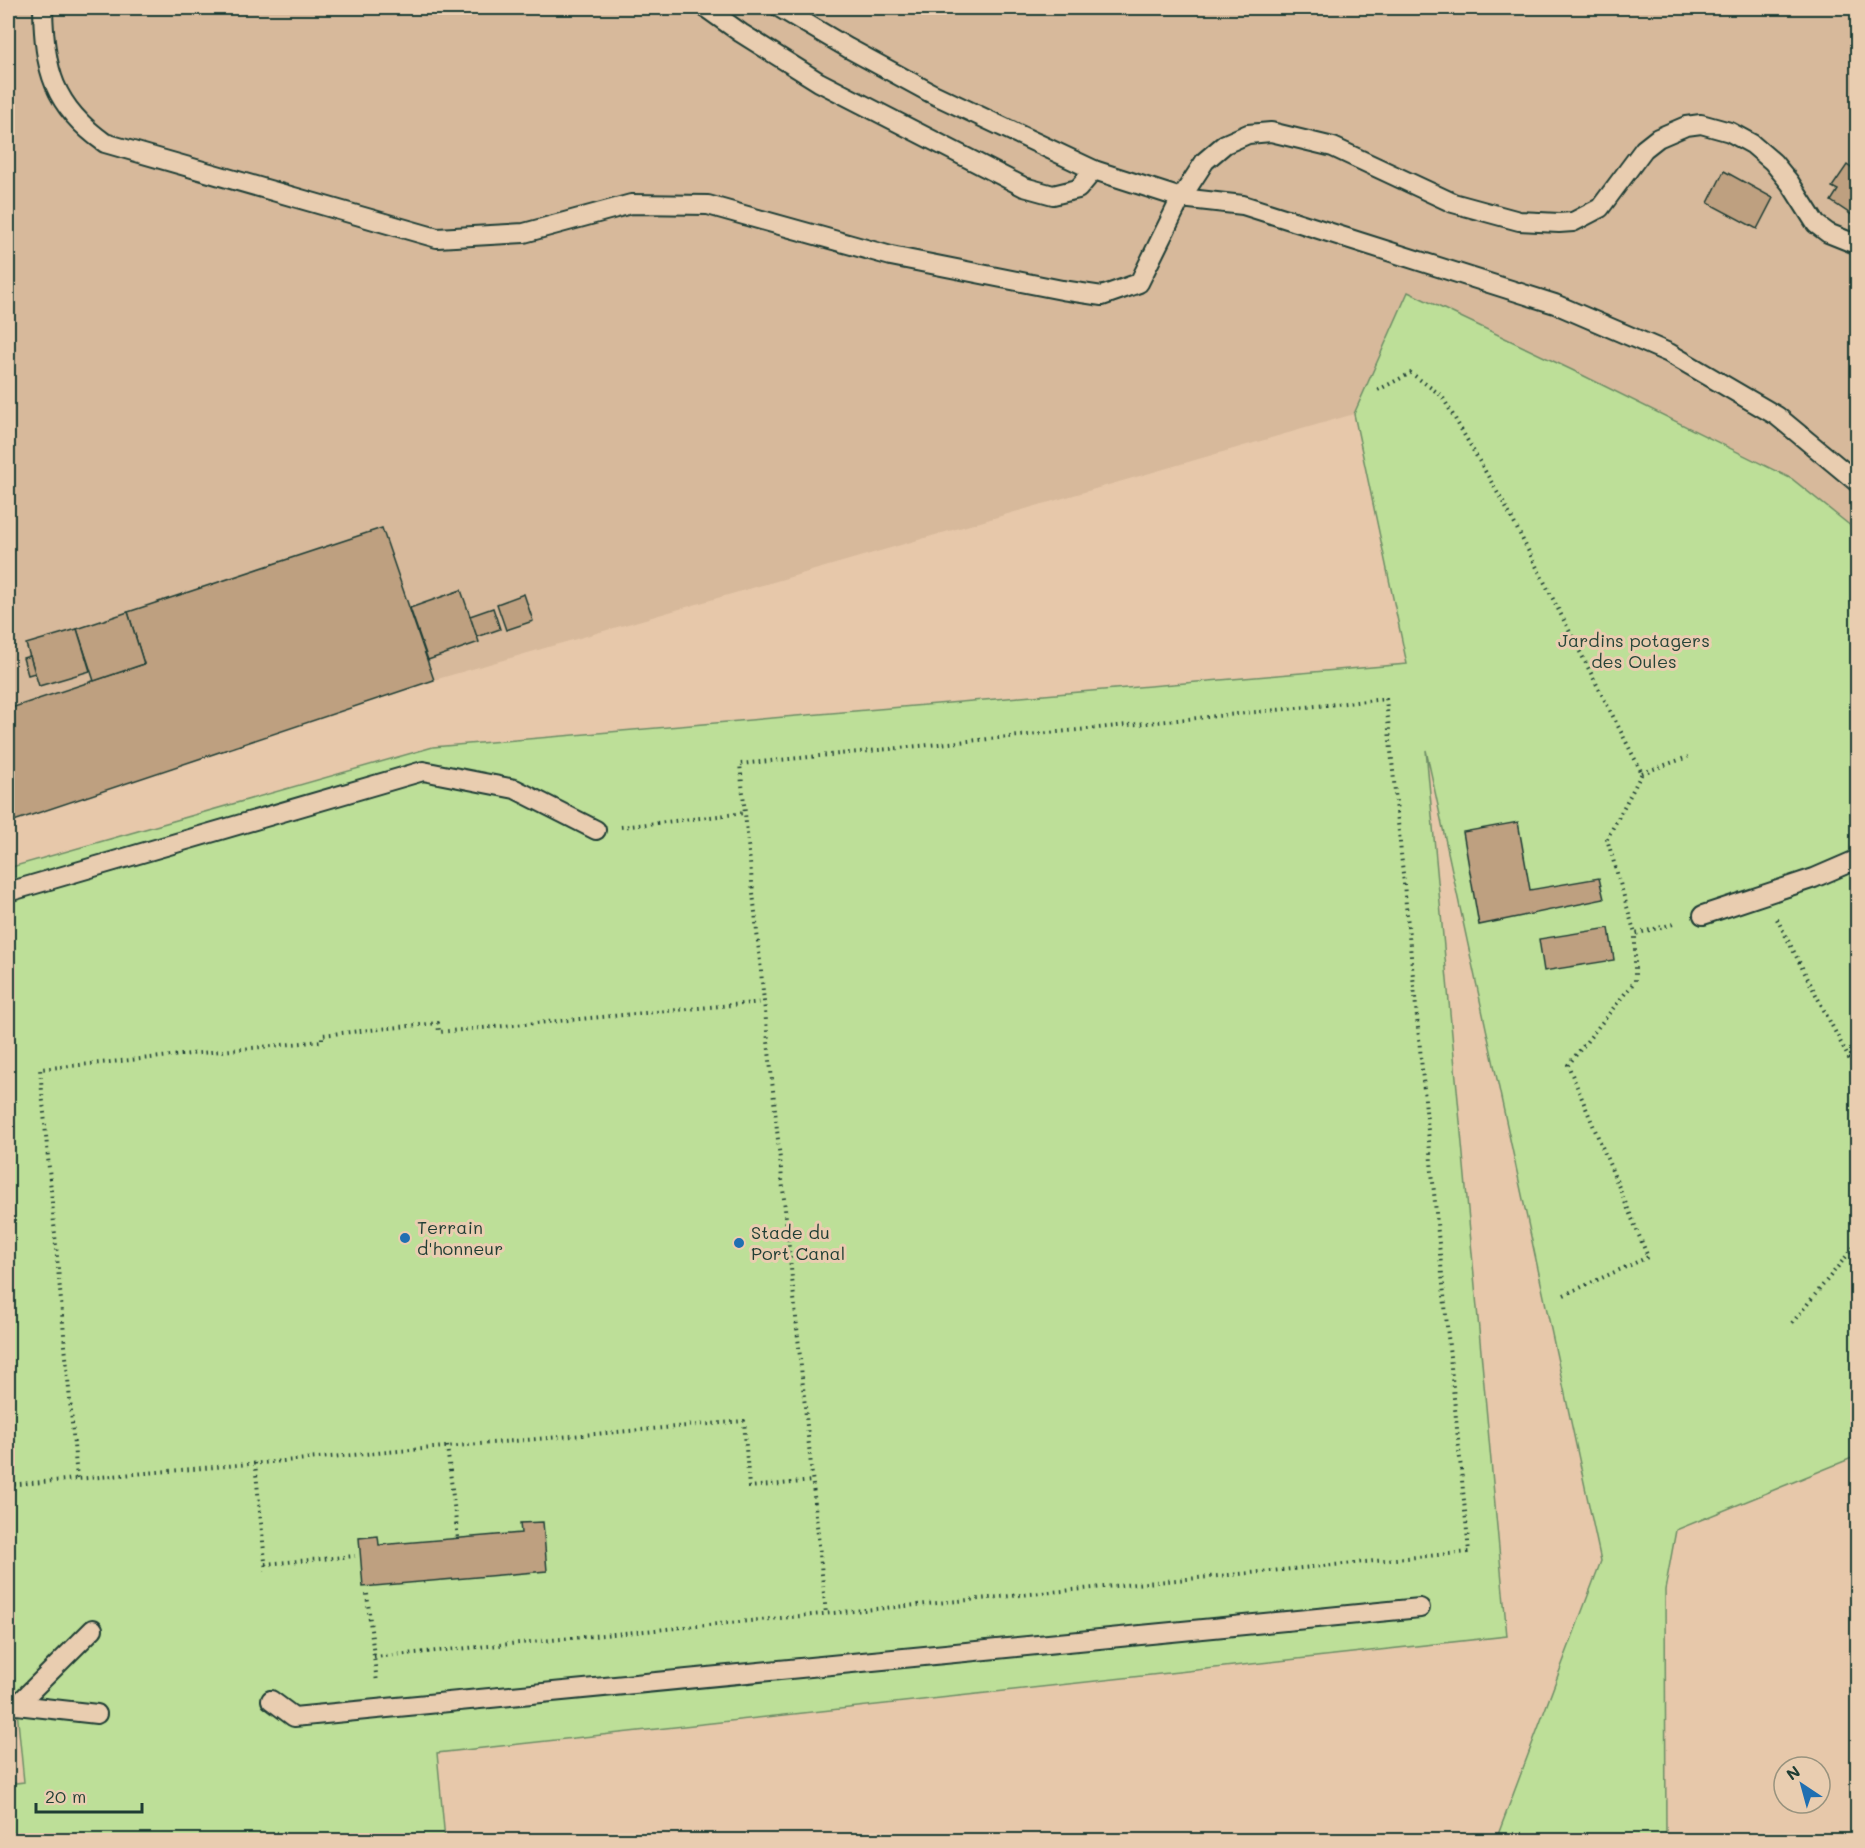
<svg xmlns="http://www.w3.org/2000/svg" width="1865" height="1848" viewBox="0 0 1865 1848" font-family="Mali,sans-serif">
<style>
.built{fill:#d7b99b}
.green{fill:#bddf98;stroke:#6e8e66;stroke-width:1.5}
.building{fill:#bea080;stroke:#1f3d34;stroke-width:1.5}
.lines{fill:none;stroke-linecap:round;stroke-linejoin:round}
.service-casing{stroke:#1f3d34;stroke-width:22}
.path{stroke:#1f3d34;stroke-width:4;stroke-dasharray:1.5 4.5;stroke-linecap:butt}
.service{stroke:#e9cdb0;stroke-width:18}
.poi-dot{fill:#1f6fb2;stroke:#e9cdb0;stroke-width:2}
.labels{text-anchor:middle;stroke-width:6;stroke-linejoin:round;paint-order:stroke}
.park-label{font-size:18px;fill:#274539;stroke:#e9cdb0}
.poi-label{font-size:18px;fill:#1f3d34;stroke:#e9cdb0;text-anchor:start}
</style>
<rect width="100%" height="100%" fill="#e7c8aa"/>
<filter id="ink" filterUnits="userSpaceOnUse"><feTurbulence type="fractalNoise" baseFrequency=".0167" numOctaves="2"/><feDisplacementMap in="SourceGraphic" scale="12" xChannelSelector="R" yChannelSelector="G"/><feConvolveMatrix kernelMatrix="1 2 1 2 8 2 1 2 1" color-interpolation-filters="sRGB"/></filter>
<g filter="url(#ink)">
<polygon class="built" points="8,8 1857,8 1857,595 1408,292 1354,414 434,680 8,823"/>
<polygon class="green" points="1408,292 1572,370 1792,479 1857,531 1857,1456 1676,1530 1665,1590 1666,1840 1496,1840 1601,1561 1426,750 1507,1636 437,1753 445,1840 8,1840 8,1784 24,1782 8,1618 8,868 433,747 1407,664 1354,414"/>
<g class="building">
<polygon points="1847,165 1858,173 1858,219 1831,201 1838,190 1832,187"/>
<polygon points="1724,171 1773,198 1757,229 1708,203"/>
<polygon points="382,528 434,680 8,823 8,709 144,664 128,612"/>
<polygon points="461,590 479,642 428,660 410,608"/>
<polygon points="524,594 533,621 506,630 497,604"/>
<polygon points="493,608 500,629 477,637 470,616"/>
<polygon points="128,612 144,664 94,681 77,629"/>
<polygon points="77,629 90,671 39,686 26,644"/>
<polygon points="30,656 35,673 28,675 23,658"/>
<polygon points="1518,822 1530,890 1599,878 1604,899 1479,925 1463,832"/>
<polygon points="1609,928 1614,960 1544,971 1539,939"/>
<polygon points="543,1522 547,1571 363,1587 359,1538 378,1536 379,1545 521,1533 520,1523"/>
</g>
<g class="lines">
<g class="service-casing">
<g id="service">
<path d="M43,8C44,69 53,106 105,143L437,238L524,233L631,204L708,205L891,256L1062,290L1102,296L1139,283L1181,198L1205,161L1225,144L1248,134L1271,132L1333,147L1453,203L1519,221L1559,223L1573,222L1600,208L1644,149L1658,138L1686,126L1701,124L1730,132L1752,144L1773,162L1790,183L1816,224L1828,233L1858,245"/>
<polyline points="706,8 741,33 819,82 1024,187 1053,195 1078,189 1094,170"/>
<polyline points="780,8 848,48 931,93 1094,170 1181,198 1243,205 1555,304 1669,353 1777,416 1858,483"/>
<polyline points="8,892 423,771 515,789 596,830"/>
<polyline points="1703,915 1814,878 1858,859"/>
<polyline points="271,1700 294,1717 1420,1608"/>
<polyline points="17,1705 93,1629"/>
<polyline points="9,1706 17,1705 97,1714"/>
</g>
</g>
<g class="path">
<polyline points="1378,390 1411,373 1442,396 1508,511 1642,773 1607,839 1635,934 1677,923"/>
<polyline points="1642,773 1688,757"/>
<polyline points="621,827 745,813"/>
<polyline points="1777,919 1858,1076"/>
<polyline points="1564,1295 1648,1257 1568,1065 1635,981 1635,934"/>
<polyline points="1792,1323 1858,1242"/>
<polyline points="447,1446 458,1539"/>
<polyline points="255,1463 266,1571"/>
<polyline points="77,1478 40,1069 322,1041 322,1035 438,1023 439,1032 764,1002"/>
<polyline points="8,1485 744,1421 749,1487 813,1481"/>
<polyline points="265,1564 355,1556"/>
<polyline points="367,1594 377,1683"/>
<polyline points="374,1657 1469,1552 1386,699 740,764 826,1614"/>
</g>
<use href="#service" class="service"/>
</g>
</g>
<g class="poi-dot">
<circle cx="405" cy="1238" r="6"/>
<circle cx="739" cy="1243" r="6"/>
</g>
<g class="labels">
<g class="park-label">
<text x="1634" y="647">Jardins potagers<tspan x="1634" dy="21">des Oules</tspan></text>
</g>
<g class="poi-label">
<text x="417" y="1234">Terrain<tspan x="417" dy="21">d'honneur</tspan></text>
<text x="751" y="1239">Stade du<tspan x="751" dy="21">Port Canal</tspan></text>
</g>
</g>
<rect width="1865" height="1848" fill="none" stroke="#e9cdb0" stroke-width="30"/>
<rect x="15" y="15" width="1835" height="1818" fill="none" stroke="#1f3d34" stroke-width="2" filter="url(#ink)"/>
<g transform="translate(1802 1785) rotate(324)"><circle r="28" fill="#e9cdb0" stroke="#98937e" stroke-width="1.5"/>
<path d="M0-4.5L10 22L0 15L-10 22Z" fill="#1f6fb2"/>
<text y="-9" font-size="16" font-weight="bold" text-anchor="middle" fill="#1f3d34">N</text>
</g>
<path d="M36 1803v9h106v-9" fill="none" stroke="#1f3d34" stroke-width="3"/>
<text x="45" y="1803" font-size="18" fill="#1f3d34" stroke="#e9cdb0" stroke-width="4.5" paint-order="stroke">20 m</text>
</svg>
